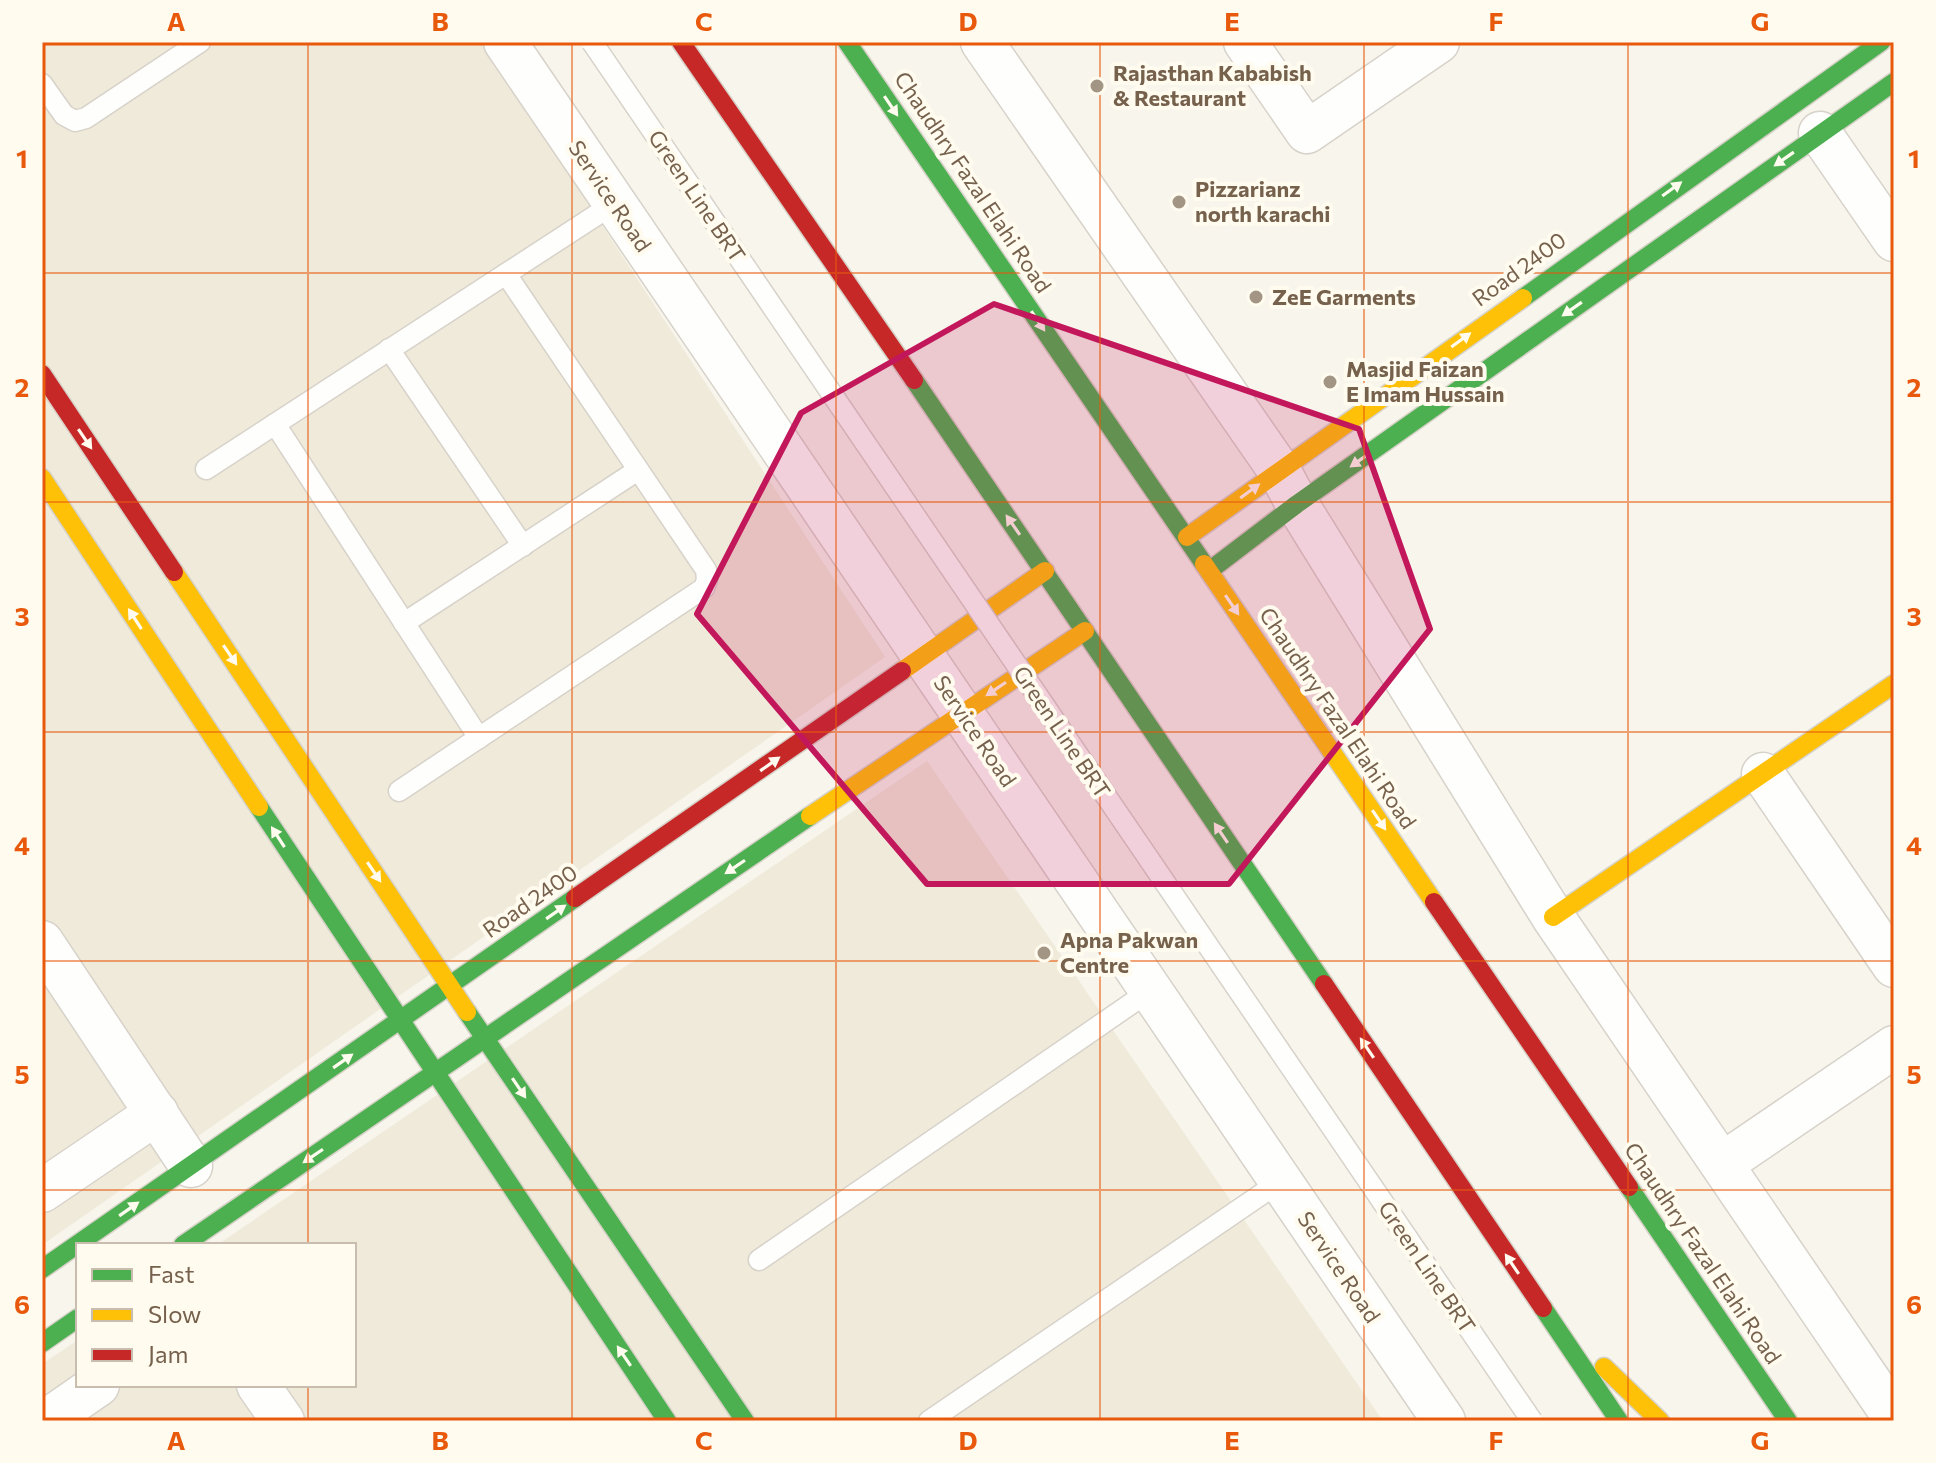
<svg xmlns="http://www.w3.org/2000/svg" width="1936" height="1463" viewBox="0 0 1936 1463" font-family="Commissioner,sans-serif">
<style>
.residential{fill:#f0eada}
.lines{fill:none;stroke-linecap:round;stroke-linejoin:round}
.lane-casing{stroke:#d7d2ca;stroke-width:23}
.street-casing{stroke:#d7d2ca;stroke-width:45}
.fast-casing{stroke:#d6d1c7;stroke-width:21}
.slow-casing{stroke:#d6d1c7;stroke-width:21}
.jam-casing{stroke:#d6d1c7;stroke-width:21}
.lane{stroke:#fefefc;stroke-width:20}
.street{stroke:#fefefc;stroke-width:42}
.fast{stroke:#4caf50;stroke-width:18}
.slow{stroke:#ffc107;stroke-width:18}
.jam{stroke:#c62828;stroke-width:18}
.lane-bridge-casing{stroke:#d7d2ca;stroke-width:23;stroke-linecap:butt}
.lane-bridge{stroke:#fefefc;stroke-width:20}
.oneway{fill:#fffbef}
.marked{fill:#c2185b;fill-opacity:0.2;stroke:#c2185b;stroke-width:6;stroke-linejoin:round}
.grid{fill:none;stroke:#e8590c;stroke-width:2;stroke-opacity:0.55}
.poi-dot{fill:#a39584;stroke:#fffbef;stroke-width:3}
.labels{text-anchor:middle;stroke-width:8;stroke-linejoin:round;paint-order:stroke}
.poi-label{font-size:22px;font-weight:bold;fill:#76614c;stroke:#fffbef;text-anchor:start}
.street-label{font-size:22px;fill:#76614c;stroke:#fffbef}
.neatline{fill:none;stroke:#e8590c;stroke-width:3}
.grid-label{font-size:26px;text-anchor:middle;font-weight:bold;fill:#e8590c}
</style>
<rect width="100%" height="100%" fill="#f7f5ec"/>
<g class="residential">
<polygon points="42,42 482,42 885,657 42,1245"/>
<polygon points="927,761 1383,1421 42,1421 42,1364 78,1340 78,1385 354,1385 354,1245 217,1245"/>
</g>
<g class="lines">
<g class="lane-casing">
<g id="lane">
<polyline points="42,84 64,115 75,121 86,118 200,42"/>
<polyline points="389,349 523,546"/>
<polyline points="275,424 479,738"/>
<polyline points="206,469 615,203"/>
<polyline points="404,623 638,470"/>
<polyline points="399,791 704,588 707,580 706,570 506,274"/>
<polyline points="759,1260 1151,990"/>
<polyline points="929,1421 1281,1181"/>
</g>
</g>
<g class="street-casing">
<g id="street">
<polyline points="505,42 1444,1421"/>
<polyline points="982,42 1279,470 1297,504 1553,917 1894,1417"/>
<polyline points="1245,42 1307,132 1438,42"/>
<polyline points="1820,133 1894,240"/>
<polyline points="1763,774 1894,966"/>
<polyline points="42,942 191,1166"/>
<polyline points="1722,1164 1894,1047"/>
<polyline points="42,1191 157,1113"/>
<polyline points="258,1385 283,1421"/>
<polyline points="46,1421 98,1385"/>
</g>
</g>
<g class="fast-casing">
<g id="fast">
<polyline points="847,42 1204,564"/>
<polyline points="1523,298 1881,42"/>
<polyline points="914,380 1324,984"/>
<polyline points="1209,571 1297,504 1894,82"/>
<polyline points="259,807 667,1421"/>
<polyline points="467,1012 745,1421"/>
<polyline points="1629,1187 1788,1421"/>
<polyline points="183,1245 810,816"/>
<polyline points="42,1269 575,898"/>
<polyline points="1543,1308 1619,1421"/>
<polyline points="42,1343 78,1318"/>
</g>
</g>
<g class="slow-casing">
<g id="slow">
<polyline points="42,478 259,807"/>
<polyline points="1187,537 1523,298"/>
<polyline points="1204,564 1434,902"/>
<polyline points="174,572 467,1012"/>
<polyline points="902,671 1045,571"/>
<polyline points="810,816 1085,631"/>
<polyline points="1553,917 1894,684"/>
<polyline points="1604,1367 1660,1421"/>
</g>
</g>
<g class="jam-casing">
<g id="jam">
<polyline points="681,42 914,380"/>
<polyline points="42,374 174,572"/>
<polyline points="575,898 902,671"/>
<polyline points="1434,902 1629,1187"/>
<polyline points="1324,984 1543,1308"/>
</g>
</g>
<use href="#lane" class="lane"/>
<use href="#street" class="street"/>
<use href="#fast" class="fast"/>
<use href="#slow" class="slow"/>
<use href="#jam" class="jam"/>
<g class="lane-bridge-casing">
<polyline id="lane-bridge" points="592,42 1532,1421"/>
</g>
<use href="#lane-bridge" class="lane-bridge"/>
</g>
<defs><path id="oneway-solid" d="M-6-.8H1V-3.2L6.5 0L1 3.2V.8H-6Z" transform="scale(2)"/></defs>
<g class="oneway">
<use href="#oneway-solid" transform="translate(891 106) rotate(56)"/>
<use href="#oneway-solid" transform="translate(1784 159) rotate(145)"/>
<use href="#oneway-solid" transform="translate(1672 189) rotate(-36)"/>
<use href="#oneway-solid" transform="translate(1572 309) rotate(145)"/>
<use href="#oneway-solid" transform="translate(1038 321) rotate(56)"/>
<use href="#oneway-solid" transform="translate(1461 340) rotate(-36)"/>
<use href="#oneway-solid" transform="translate(85 439) rotate(56)"/>
<use href="#oneway-solid" transform="translate(1360 460) rotate(145)"/>
<use href="#oneway-solid" transform="translate(1250 491) rotate(-36)"/>
<use href="#oneway-solid" transform="translate(1013 525) rotate(-125)"/>
<use href="#oneway-solid" transform="translate(1232 605) rotate(56)"/>
<use href="#oneway-solid" transform="translate(135 619) rotate(-123)"/>
<use href="#oneway-solid" transform="translate(230 655) rotate(56)"/>
<use href="#oneway-solid" transform="translate(996 689) rotate(146)"/>
<use href="#oneway-solid" transform="translate(770 764) rotate(-35)"/>
<use href="#oneway-solid" transform="translate(1379 820) rotate(56)"/>
<use href="#oneway-solid" transform="translate(1221 833) rotate(-124)"/>
<use href="#oneway-solid" transform="translate(278 837) rotate(-123)"/>
<use href="#oneway-solid" transform="translate(735 867) rotate(146)"/>
<use href="#oneway-solid" transform="translate(374 872) rotate(56)"/>
<use href="#oneway-solid" transform="translate(556 912) rotate(-35)"/>
<use href="#oneway-solid" transform="translate(1367 1048) rotate(-124)"/>
<use href="#oneway-solid" transform="translate(343 1061) rotate(-35)"/>
<use href="#oneway-solid" transform="translate(519 1088) rotate(56)"/>
<use href="#oneway-solid" transform="translate(313 1156) rotate(146)"/>
<use href="#oneway-solid" transform="translate(129 1209) rotate(-35)"/>
<use href="#oneway-solid" transform="translate(1512 1264) rotate(-124)"/>
<use href="#oneway-solid" transform="translate(624 1356) rotate(-124)"/>
</g>
<path class="marked" d="M994,304L1359,429L1430,629L1229,884H927L697,614L801,413Z"/>
<path class="grid" d="M308,42V1245M572,42V1421M836,42V1421M1100,42V1421M1364,42V1421M1628,42V1421M42,273H1894M42,502H1894M42,732H1894M42,961H1894M42,1190H1894M308,1385V1421"/>
<g class="poi-dot">
<circle cx="1097" cy="86" r="8"/>
<circle cx="1179" cy="202" r="8"/>
<circle cx="1256" cy="297" r="8"/>
<circle cx="1330" cy="382" r="8"/>
<circle cx="1044" cy="953" r="8"/>
</g>
<g class="labels">
<g class="poi-label">
<text x="1113" y="81">Rajasthan Kababish<tspan x="1113" dy="25">&amp; Restaurant</tspan></text>
<text x="1195" y="197">Pizzarianz<tspan x="1195" dy="25">north karachi</tspan></text>
<text x="1272" y="305">ZeE Garments</text>
<text x="1346" y="377">Masjid Faizan<tspan x="1346" dy="25">E Imam Hussain</tspan></text>
<text x="1060" y="948">Apna Pakwan<tspan x="1060" dy="25">Centre</tspan></text>
</g>
<g class="street-label">
<text transform="translate(973 182) rotate(56)" y="8">Chaudhry Fazal Elahi Road</text>
<text transform="translate(610 196) rotate(56)" y="8">Service Road</text>
<text transform="translate(697 196) rotate(56)" y="8">Green Line BRT</text>
<text transform="translate(1519 269) rotate(-36)" y="8">Road 2400</text>
<text transform="translate(1338 718) rotate(56)" y="8">Chaudhry Fazal Elahi Road</text>
<text transform="translate(975 731) rotate(56)" y="8">Service Road</text>
<text transform="translate(1062 732) rotate(56)" y="8">Green Line BRT</text>
<text transform="translate(530 901) rotate(-35)" y="8">Road 2400</text>
<text transform="translate(1703 1253) rotate(56)" y="8">Chaudhry Fazal Elahi Road</text>
<text transform="translate(1339 1267) rotate(56)" y="8">Service Road</text>
<text transform="translate(1427 1267) rotate(56)" y="8">Green Line BRT</text>
</g>
</g>
<rect width="1936" height="1463" fill="none" stroke="#fffbef" stroke-width="88"/>
<rect x="76" y="1243" width="280" height="144" fill="#fffbef" stroke="#c8bdae" stroke-width="2"/>
<rect x="92" y="1269" width="40" height="12" fill="#4caf50" stroke="#c8bdae" stroke-width="2"/>
<text x="148" y="1283" font-size="24" fill="#76614c">Fast</text>
<rect x="92" y="1309" width="40" height="12" fill="#ffc107" stroke="#c8bdae" stroke-width="2"/>
<text x="148" y="1323" font-size="24" fill="#76614c">Slow</text>
<rect x="92" y="1349" width="40" height="12" fill="#c62828" stroke="#c8bdae" stroke-width="2"/>
<text x="148" y="1363" font-size="24" fill="#76614c">Jam</text>
<rect x="44" y="44" width="1848" height="1375" class="neatline"/>
<g class="grid-label">
<text x="176" y="31">A</text>
<text x="440" y="31">B</text>
<text x="704" y="31">C</text>
<text x="968" y="31">D</text>
<text x="1232" y="31">E</text>
<text x="1496" y="31">F</text>
<text x="1760" y="31">G</text>
<text x="22" y="168">1</text>
<text x="1914" y="168">1</text>
<text x="22" y="397">2</text>
<text x="1914" y="397">2</text>
<text x="22" y="626">3</text>
<text x="1914" y="626">3</text>
<text x="22" y="855">4</text>
<text x="1914" y="855">4</text>
<text x="22" y="1084">5</text>
<text x="1914" y="1084">5</text>
<text x="22" y="1314">6</text>
<text x="1914" y="1314">6</text>
<text x="176" y="1450">A</text>
<text x="440" y="1450">B</text>
<text x="704" y="1450">C</text>
<text x="968" y="1450">D</text>
<text x="1232" y="1450">E</text>
<text x="1496" y="1450">F</text>
<text x="1760" y="1450">G</text>
</g>
</svg>
